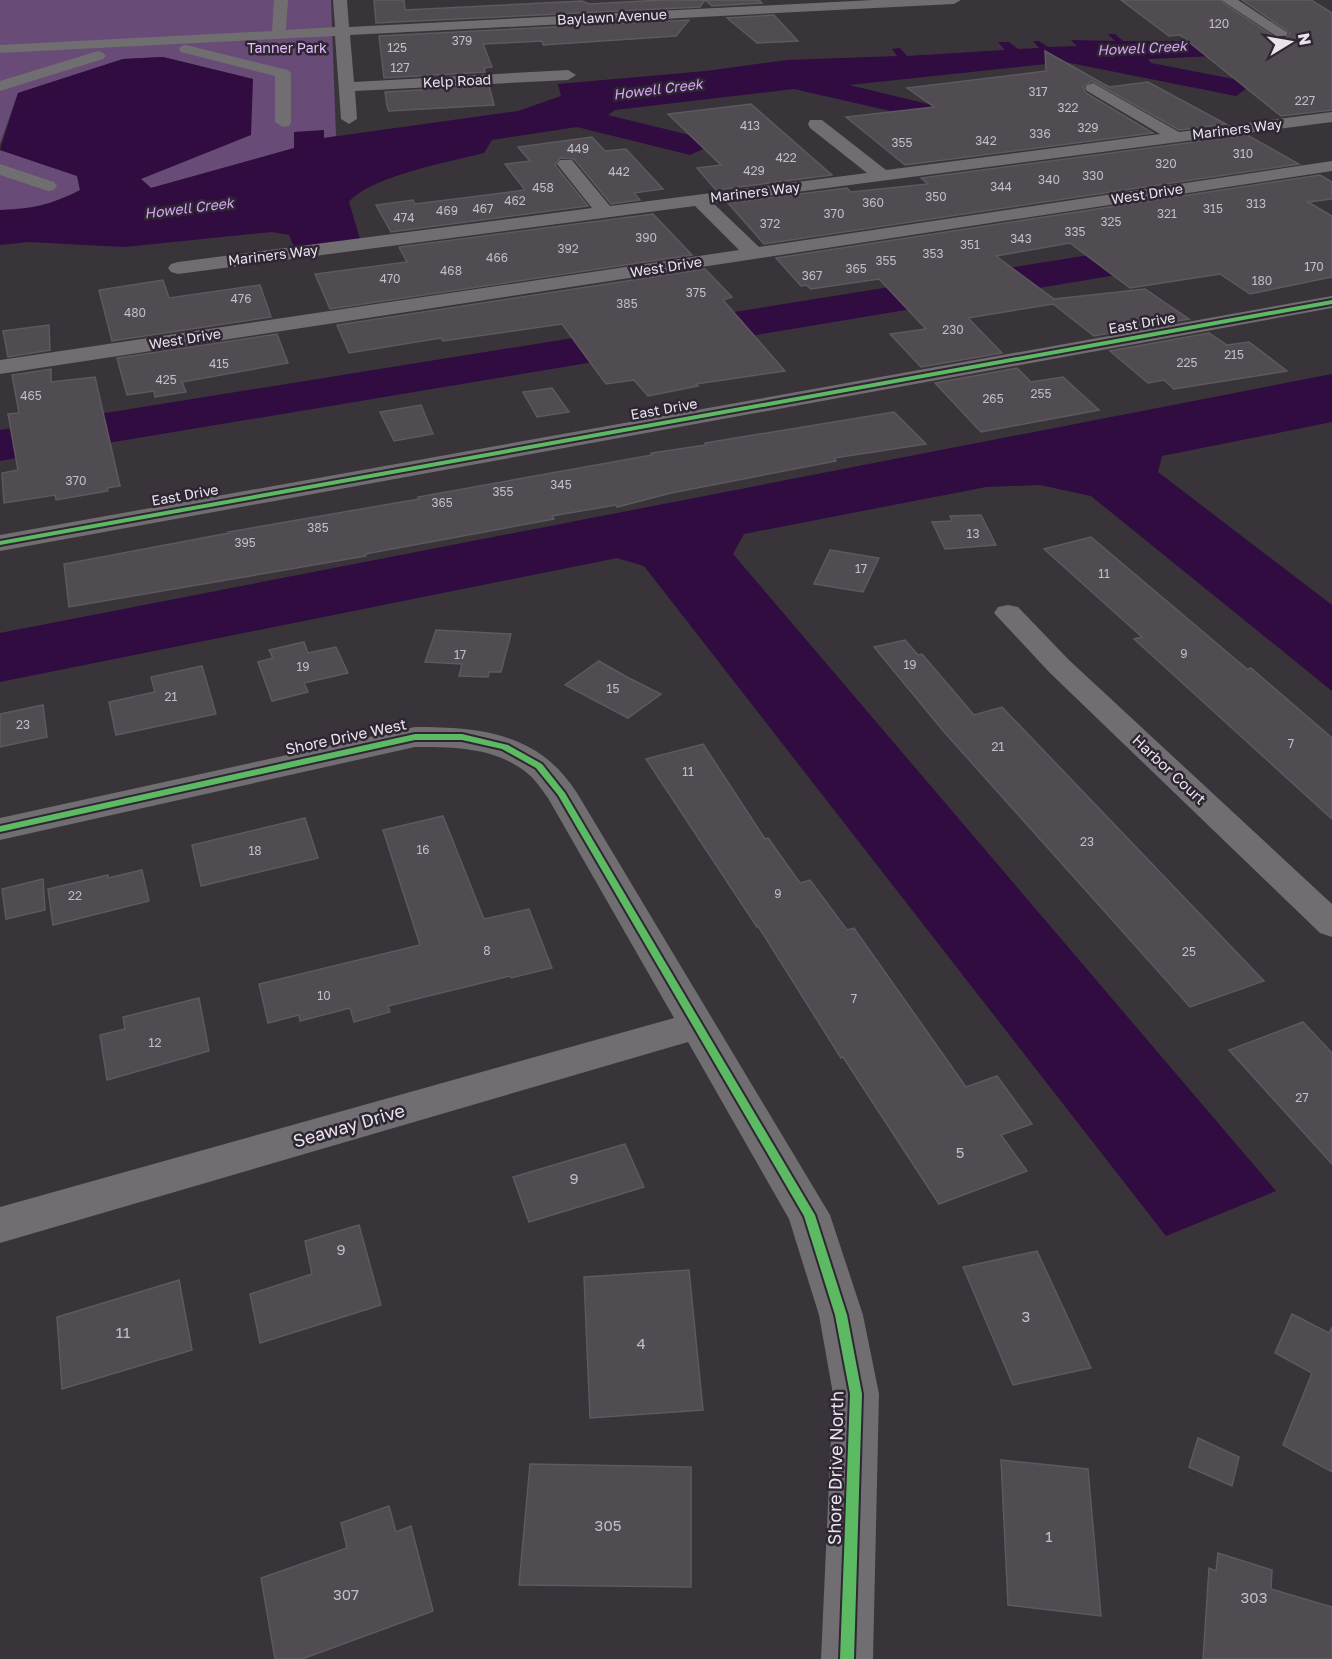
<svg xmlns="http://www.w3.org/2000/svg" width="1332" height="1659" viewBox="0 0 1332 1659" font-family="'Golos Text',sans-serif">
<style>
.green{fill:#684b77}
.water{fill:#300c40}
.building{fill:#504c52;stroke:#5d595f;stroke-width:1.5}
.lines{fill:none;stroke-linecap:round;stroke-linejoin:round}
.minor{fill:#706e71;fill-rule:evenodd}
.cycleway-casing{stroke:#2f2634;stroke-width:4}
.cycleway{fill:#5cba63;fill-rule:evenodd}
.labels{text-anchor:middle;stroke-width:5;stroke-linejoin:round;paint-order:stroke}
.number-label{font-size:12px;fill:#c3bdc6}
.far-street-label{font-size:14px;fill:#e9e3ec;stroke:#2f2634}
.far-park-label{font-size:14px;fill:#e7bffe;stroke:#2f2634}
.far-water-label{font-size:14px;font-style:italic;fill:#daa6f9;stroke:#2f2634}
.street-label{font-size:15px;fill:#e9e3ec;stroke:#2f2634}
.near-number-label{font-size:15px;fill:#c3bdc6}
.near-street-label{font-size:18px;fill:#e9e3ec;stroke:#2f2634}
</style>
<rect width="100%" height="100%" fill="#38343a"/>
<g class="green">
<polygon points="0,0 331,0 336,136 324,138 324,131 294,133 295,148 151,188 141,179 253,79 163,57 123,59 18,93 0,144"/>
<polygon points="0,150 78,176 80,191 40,207 0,210"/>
</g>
<g class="water">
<path d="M1108,34H1115L1123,41H1198L1332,34V51L1148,59L1151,63L1254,83L1236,96L1065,62L849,85L953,110L934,121L794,89L615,110L608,115L718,142L690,155L577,127L492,140L484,153C449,162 371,176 349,202L360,239L294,247L289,235L272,232L124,247L29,242L0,245V210C29,210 54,204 80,190L77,176L0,150L18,93L123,59L163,57L253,79L251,135L141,179L151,188L294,148V132L324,130V138L518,111L561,96L558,84L706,71L787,60L897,56L892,49L900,48L907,56L1005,50L998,42H1009L1018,49L1039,48L1033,41H1039L1048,47L1077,46L1071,40L1115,41Z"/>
<polygon points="1332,216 1332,239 0,461 0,430"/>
<polygon points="1332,374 1332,422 1162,456 1158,472 1332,605 1332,691 1091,496 1040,485 986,487 744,534 733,554 1276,1191 1166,1236 644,566 617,558 0,682 0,633"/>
</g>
<g class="building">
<polygon points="374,0 404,0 405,10 582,1 589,4 662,0 759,0 762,3 712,6 705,0 700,7 376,23"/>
<polygon points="1121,0 1219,0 1276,38 1286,38 1290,33 1242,0 1311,0 1332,13 1332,110 1281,116 1180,35 1169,36"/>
<polygon points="774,15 798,41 757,43 727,18"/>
<polygon points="689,20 676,36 543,45 542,41 483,44 492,67 484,68 485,72 384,78 379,36"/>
<polygon points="1045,51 1109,87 1148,82 1226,124 1179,130 1092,81 1083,87 1086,93 1153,133 905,165 846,117 934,107 907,88 1046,71"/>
<polygon points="489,86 494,105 389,111 387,106 385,92"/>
<polygon points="751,104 832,175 716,190 697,168 721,165 668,114"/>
<polygon points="1247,135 1299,164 764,244 728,203 847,188 851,192 928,184 921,178"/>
<polygon points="592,137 605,151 626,149 663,189 634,193 640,200 611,204 574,159 560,158 555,165 588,206 391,232 376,205 413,200 415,204 525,190 505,164 530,161 518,147"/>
<polygon points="1320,175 1332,182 1332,199 1308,202 1332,216 1332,277 1250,294 1220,274 1130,288 1070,243 996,256 1054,299 1145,289 1189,319 1094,336 1053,304 968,318 1002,353 921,367 890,334 926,329 879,279 811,289 806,285 801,286 776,258"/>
<polygon points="653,214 692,255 330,309 315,274 407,262 399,247"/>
<polygon points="705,269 732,297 723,300 785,371 696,384 698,386 648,396 634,380 606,384 562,324 443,341 441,338 349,353 337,325"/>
<polygon points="163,280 169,298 260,285 271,317 112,341 99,290"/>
<polygon points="49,325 50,350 8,357 3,331"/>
<polygon points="1209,333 1227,345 1249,342 1287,371 1174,389 1164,380 1148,383 1110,351"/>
<polygon points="277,334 288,363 182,382 186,392 155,397 154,391 127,395 117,358"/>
<polygon points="1017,368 1031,382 1063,377 1099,410 981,432 935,383"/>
<polygon points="51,369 51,382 95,377 120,486 107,488 108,491 56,500 55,495 4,503 2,473 18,470 8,414 19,413 12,375"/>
<polygon points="552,388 569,412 537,417 523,392"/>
<polygon points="421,405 433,434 394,441 380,412"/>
<polygon points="894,412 926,444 834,458 836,461 671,493 617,507 616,505 552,516 554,519 365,554 366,556 69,607 64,564 229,533 228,532 419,499 418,497 652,455 651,453 706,445 705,443"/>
<polygon points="981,515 996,545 945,549 932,522 952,521 950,516"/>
<polygon points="1091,537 1247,669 1251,668 1332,738 1332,819 1134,639 1142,637 1044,549"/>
<polygon points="830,550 879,558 863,592 814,584"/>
<polygon points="436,630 511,634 501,672 489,672 488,677 459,676 462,664 425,662"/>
<polygon points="905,640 918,655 922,654 974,715 1002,707 1264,981 1190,1007 945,733 874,647"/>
<polygon points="304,642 308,653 336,647 348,673 304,683 308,692 272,701 258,662 273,658 269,650"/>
<polygon points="599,661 625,676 661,694 628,718 565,685"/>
<polygon points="202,666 216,714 116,735 109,702 155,692 151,677"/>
<polygon points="43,705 47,737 0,747 0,714"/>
<polygon points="703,744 765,839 768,838 800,883 810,880 847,930 854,928 966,1087 997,1076 1032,1124 1001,1135 1027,1171 939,1204 843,1057 841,1058 758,926 757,927 646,759"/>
<polygon points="443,816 484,919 529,909 552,968 511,978 510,976 388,1006 390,1012 354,1022 350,1008 300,1021 299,1015 268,1023 259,984 420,945 383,830"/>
<polygon points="305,818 318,858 201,886 192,845"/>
<polygon points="142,870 149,901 53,925 48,889 108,875 108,878"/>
<polygon points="43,879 45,910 6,919 2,889"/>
<polygon points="199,998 209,1051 107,1080 100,1035 125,1029 123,1017"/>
<polygon points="1303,1022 1332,1053 1332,1164 1229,1050"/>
<polygon points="625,1144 644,1187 529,1222 513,1177"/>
<polygon points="359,1225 381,1305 260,1343 250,1294 312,1274 305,1241"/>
<polygon points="1037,1251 1091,1368 1013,1385 963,1267"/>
<polygon points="689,1270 703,1410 590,1418 584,1277"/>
<polygon points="179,1280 192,1350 62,1389 57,1317"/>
<polygon points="1292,1314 1329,1333 1332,1327 1332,1472 1283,1445 1312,1373 1275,1353"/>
<polygon points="1198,1438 1239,1457 1232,1486 1189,1467"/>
<polygon points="1001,1460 1088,1469 1101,1616 1008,1605"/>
<polygon points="530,1464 691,1467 691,1587 519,1585"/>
<polygon points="389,1506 396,1532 411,1526 433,1611 302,1659 275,1659 261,1578 347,1548 341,1523"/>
<polygon points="1218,1553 1272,1570 1271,1589 1332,1607 1332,1659 1203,1659 1209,1568 1216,1571"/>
</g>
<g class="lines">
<g class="minor">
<polygon points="274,0 288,0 286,30 335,27 333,0 347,0 349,27 873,0 961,0 954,4 350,35 354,82 568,70 576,75 568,80 355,91 357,119 349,124 341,119 335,36 0,53 0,45 272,31"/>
<polygon points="1221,0 1238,0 1288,33 1286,36 1276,36"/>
<polygon points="186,45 288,70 291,73 291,122 289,126 283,127 275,122 275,76 181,52 179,49 181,46"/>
<polygon points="98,51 103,53 106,56 103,59 0,91 0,81"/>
<polygon points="1093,83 1179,132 1332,112 1332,122 713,203 759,247 1332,161 1332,171 0,374 0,360 739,250 695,206 178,274 171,272 168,268 171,264 178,262 592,208 557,164 560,160 572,160 610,206 867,173 810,128 808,124 810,120 822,120 886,170 1160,134 1087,91 1085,88 1087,85"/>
<polygon points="0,164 54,182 57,186 54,190 48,191 0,175"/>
<polygon points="1332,296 1332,308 0,551 0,535"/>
<polygon points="1008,605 1018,607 1069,660 1332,904 1332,937 1320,933 1049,672 994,613 998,607"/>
<path d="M415,727C481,727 539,733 577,793L830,1215L863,1315L879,1394L873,1659H821L833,1394L819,1315L789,1219L688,1042L0,1243V1207L674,1018L548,798C542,790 535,779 527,773C495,747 454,747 415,747L0,840V818Z"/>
</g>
<g class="cycleway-casing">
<g id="cycleway">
<polygon points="1332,300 1332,304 0,545 0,541"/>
<polygon points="415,734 462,734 508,745 542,764 565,793 815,1215 847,1315 862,1394 854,1659 840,1659 850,1394 835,1315 804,1216 558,795 536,768 502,749 462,740 415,740 0,832 0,826"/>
</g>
</g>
<use href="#cycleway" class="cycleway"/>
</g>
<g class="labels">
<g class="number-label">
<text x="1219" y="28">120</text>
<text x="462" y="45">379</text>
<text x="397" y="52">125</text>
<text x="400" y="72">127</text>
<text x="1038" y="96">317</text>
<text x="1305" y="105">227</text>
<text x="1068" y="112">322</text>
<text x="750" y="130">413</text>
<text x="1088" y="132">329</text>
<text x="1040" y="138">336</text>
<text x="986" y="145">342</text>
<text x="902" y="147">355</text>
<text x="578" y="153">449</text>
<text x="1243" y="158">310</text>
<text x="786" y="162">422</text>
<text x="1166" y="168">320</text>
<text x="754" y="175">429</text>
<text x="619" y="176">442</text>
<text x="1093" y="180">330</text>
<text x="1049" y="184">340</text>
<text x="1001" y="191">344</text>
<text x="543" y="192">458</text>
<text x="936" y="201">350</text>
<text x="515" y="205">462</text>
<text x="873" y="207">360</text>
<text x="1256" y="208">313</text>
<text x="483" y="213">467</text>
<text x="1213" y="213">315</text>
<text x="447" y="215">469</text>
<text x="834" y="218">370</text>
<text x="1167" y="218">321</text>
<text x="404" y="222">474</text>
<text x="1111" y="226">325</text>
<text x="770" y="228">372</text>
<text x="1075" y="236">335</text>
<text x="646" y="242">390</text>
<text x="1021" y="243">343</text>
<text x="970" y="249">351</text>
<text x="568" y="253">392</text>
<text x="933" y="258">353</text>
<text x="497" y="262">466</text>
<text x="886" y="265">355</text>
<text x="1314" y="271">170</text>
<text x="856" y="273">365</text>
<text x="451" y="275">468</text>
<text x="812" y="280">367</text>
<text x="390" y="283">470</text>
<text x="1262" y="285">180</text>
<text x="696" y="297">375</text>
<text x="241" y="303">476</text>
<text x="627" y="308">385</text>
<text x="135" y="317">480</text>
<text x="953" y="334">230</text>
<text x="1234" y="359">215</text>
<text x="1187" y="367">225</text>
<text x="219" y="368">415</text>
<text x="166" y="384">425</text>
<text x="1041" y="398">255</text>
<text x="31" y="400">465</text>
<text x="993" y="403">265</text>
<text x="76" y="485">370</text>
<text x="561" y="489">345</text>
<text x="503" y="496">355</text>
<text x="442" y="507">365</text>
<text x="318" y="532">385</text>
<text x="973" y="538">13</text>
<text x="245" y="547">395</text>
<text x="861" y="573">17</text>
<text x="1104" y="578">11</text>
<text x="1184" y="658">9</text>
<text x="460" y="659">17</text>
<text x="910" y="669">19</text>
<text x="303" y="671">19</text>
<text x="613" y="693">15</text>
<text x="171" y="701">21</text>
<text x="23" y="729">23</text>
<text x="1291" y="748">7</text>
<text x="998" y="751">21</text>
<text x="688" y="776">11</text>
<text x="1087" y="846">23</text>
<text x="423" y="854">16</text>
<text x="255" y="855">18</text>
<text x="778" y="898">9</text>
<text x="75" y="900">22</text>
<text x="487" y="955">8</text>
<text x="1189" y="956">25</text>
<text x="324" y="1000">10</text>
<text x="854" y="1003">7</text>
<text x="155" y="1047">12</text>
<text x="1302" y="1102">27</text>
</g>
<g class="far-street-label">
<text transform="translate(612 17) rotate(-3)" y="5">Baylawn Avenue</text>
<text transform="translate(457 81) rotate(-3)" y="5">Kelp Road</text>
<text transform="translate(1237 129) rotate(-7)" y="5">Mariners Way</text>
<text transform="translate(755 192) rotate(-7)" y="5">Mariners Way</text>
<text transform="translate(1147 194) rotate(-9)" y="5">West Drive</text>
<text transform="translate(273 255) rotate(-7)" y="5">Mariners Way</text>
<text transform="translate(666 267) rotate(-9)" y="5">West Drive</text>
<text transform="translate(1142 323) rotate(-10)" y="5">East Drive</text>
<text transform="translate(185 339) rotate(-9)" y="5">West Drive</text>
<text transform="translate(664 409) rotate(-10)" y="5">East Drive</text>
<text transform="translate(185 495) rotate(-10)" y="5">East Drive</text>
</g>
<g class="far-park-label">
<text x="287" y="53">Tanner Park</text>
</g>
<g class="far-water-label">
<text transform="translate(1142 48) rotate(-3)" y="5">Howell Creek</text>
<text transform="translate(658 89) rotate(-7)" y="5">Howell Creek</text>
<text transform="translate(189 208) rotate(-7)" y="5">Howell Creek</text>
</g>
<g class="street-label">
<text transform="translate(346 737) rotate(-12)" y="5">Shore Drive West</text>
<text transform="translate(1169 770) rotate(43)" y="5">Harbor Court</text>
</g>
<g class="near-number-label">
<text x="960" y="1158">5</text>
<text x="574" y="1184">9</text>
<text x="341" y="1255">9</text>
<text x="1026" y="1322">3</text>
<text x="123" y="1338">11</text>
<text x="641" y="1349">4</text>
<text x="608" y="1531">305</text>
<text x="1049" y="1542">1</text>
<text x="346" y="1600">307</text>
<text x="1254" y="1603">303</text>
</g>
<g class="near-street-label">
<text transform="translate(349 1126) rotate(-16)" y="6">Seaway Drive</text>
<text transform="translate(836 1468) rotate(-89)" y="6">Shore Drive North</text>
</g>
</g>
<g transform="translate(1290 42) rotate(79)" stroke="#2f2634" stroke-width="4.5" paint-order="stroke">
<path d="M0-4.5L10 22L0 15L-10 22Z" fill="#e9e3ec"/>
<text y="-9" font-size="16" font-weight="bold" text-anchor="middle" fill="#e9e3ec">N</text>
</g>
</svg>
